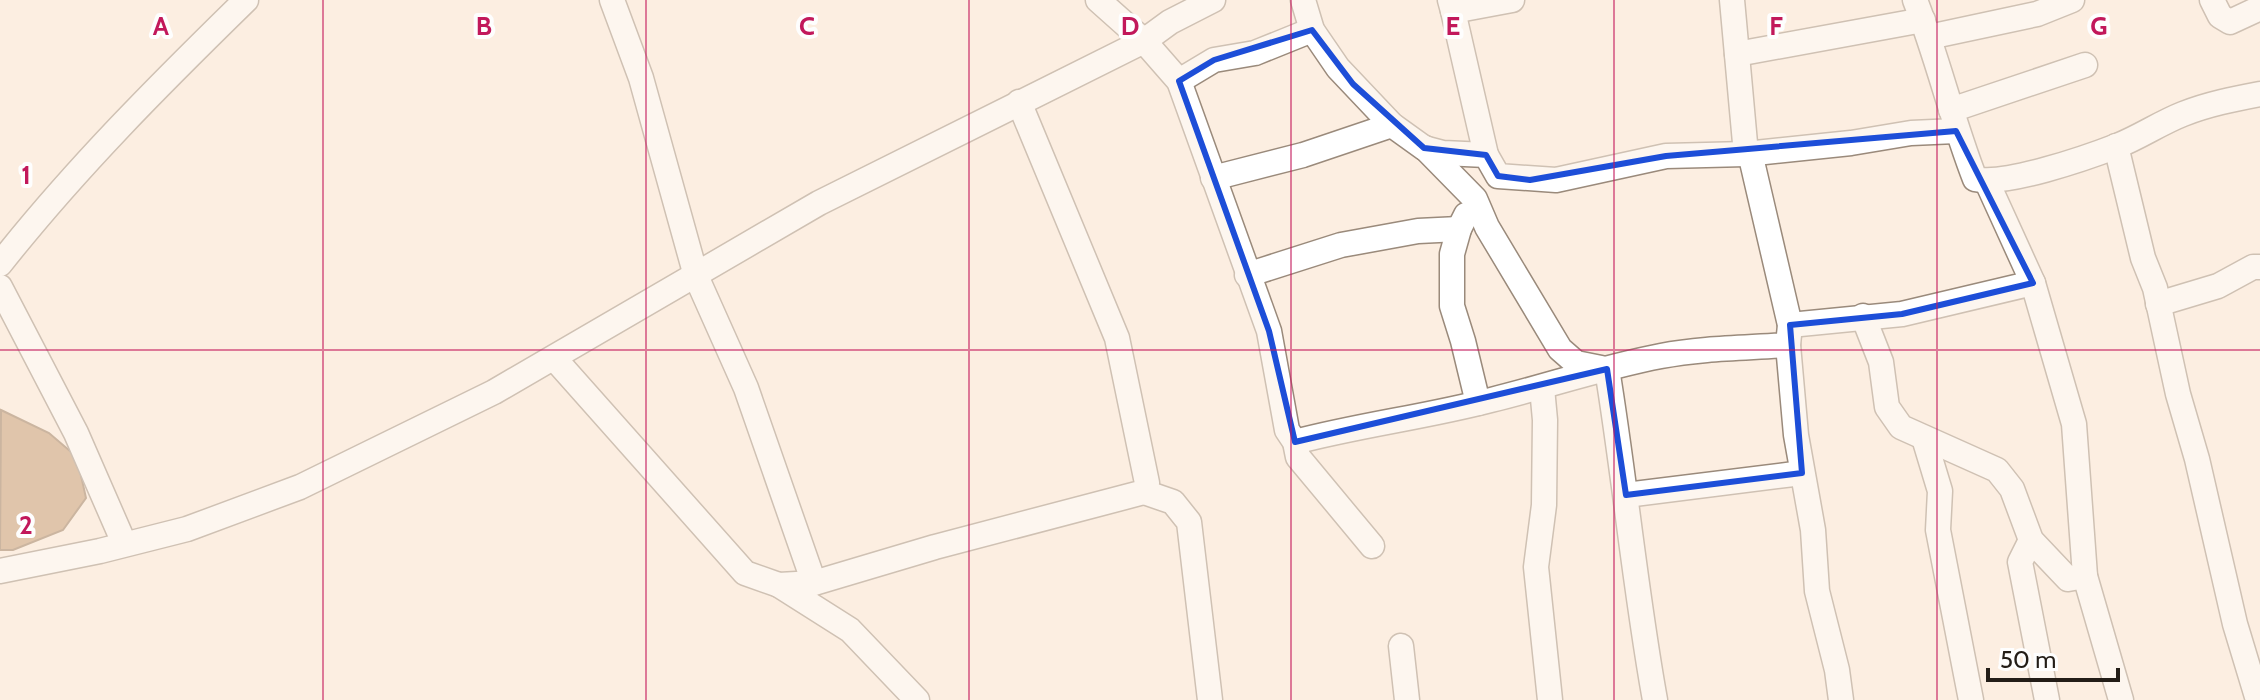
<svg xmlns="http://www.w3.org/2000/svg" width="2260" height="700" viewBox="0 0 2260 700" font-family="Cabin,sans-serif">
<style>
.water{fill:#be9268;stroke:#906f50;stroke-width:2}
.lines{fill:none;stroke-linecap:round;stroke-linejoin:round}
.minor-casing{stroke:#9a8a7b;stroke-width:27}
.minor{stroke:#fff;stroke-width:24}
.marked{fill:none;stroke:#1d4ed8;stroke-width:6;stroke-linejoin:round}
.grid{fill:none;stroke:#c2185b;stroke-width:2;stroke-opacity:0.55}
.grid-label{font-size:26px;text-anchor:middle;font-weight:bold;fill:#c2185b;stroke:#fefefe;stroke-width:8;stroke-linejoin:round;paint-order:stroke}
</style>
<rect width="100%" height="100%" fill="#fceee1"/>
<polygon class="water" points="1,410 49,433 77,457 86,498 63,530 13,550 0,550"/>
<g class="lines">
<g class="minor-casing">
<g id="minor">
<polyline points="612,0 641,78 696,276 746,388 814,583"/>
<polyline points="1098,0 1144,41 1179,81 1269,331 1287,430 1295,442 1298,457 1372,546"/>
<polyline points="1303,0 1312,30 1338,68 1392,125 1424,148 1443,153 1486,155 1498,176 1556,180 1666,156 1746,154 1851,143 1911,133 1956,131"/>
<polyline points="1450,0 1453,11 1512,0"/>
<polyline points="1732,0 1746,154"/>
<path d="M1915,0C1938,59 1952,120 1975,179C2005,186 2086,158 2117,146C2140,137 2160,123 2183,114C2208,104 2234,99 2260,94"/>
<polyline points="2212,0 2220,16 2230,22 2260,8"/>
<polyline points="1453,11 1486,155"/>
<polyline points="1929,37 2037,14 2072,0"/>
<polyline points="1737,54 1923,20"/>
<polyline points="1179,81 1214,60 1255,53 1312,30"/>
<polyline points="1951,110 2085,65"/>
<polyline points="2116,146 2143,258 2155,288 2178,394 2197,459 2235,624 2258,700"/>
<polyline points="1425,148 1475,199 1487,227 1560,349 1576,363 1601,368"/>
<polyline points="1213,178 1303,155 1392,125"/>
<polyline points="1466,215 1459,229 1452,254 1452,306 1463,341 1478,403"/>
<path d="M0,264C75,169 160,84 246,0"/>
<polyline points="1247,275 1341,245 1418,231 1459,229"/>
<polyline points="2033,283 2074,424 2085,576 2121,700"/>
<polyline points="0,287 76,433 124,543"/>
<polyline points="2158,304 2218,286 2253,267 2260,267"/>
<polyline points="1863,316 1881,362 1887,407 1901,427 1997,470 2012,489 2031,540 2068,579 2085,576"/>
<polyline points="1790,325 1902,314 2033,283 1987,182"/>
<polyline points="1788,345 1796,435 1813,530 1817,591 1837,670 1841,700"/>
<polyline points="554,358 745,573 779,585 814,583 935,547 1144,492 1147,483 1117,338 1019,102"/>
<path d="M1607,369C1625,479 1635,590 1655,700"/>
<polyline points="1542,388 1545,420 1544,505 1536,567 1550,700"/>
<polyline points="1924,438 1940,491 1938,530 1971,700"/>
<path d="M1295,442C1359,425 1426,417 1491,400C1548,386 1603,367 1661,356C1702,348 1746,348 1788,345L1790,325L1750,153"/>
<polyline points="1144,492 1173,502 1189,522 1210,700"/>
<polyline points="1626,495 1802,473"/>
<polyline points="2031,540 2020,562 2047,700"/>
<polyline points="0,571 100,551 187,529 300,487 494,392 819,203 1144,41 1170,22 1213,0"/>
<polyline points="779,585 850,630 917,700"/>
<polyline points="1401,646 1407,700"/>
</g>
</g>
<use href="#minor" class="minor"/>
</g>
<path d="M0 0H2260V700H0ZM1312,30L1353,84L1424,148L1486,155L1498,176L1530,180L1666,156L1956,131L2033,283L1902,314L1790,325L1802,473L1626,495L1607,369L1295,442L1269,331L1179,81L1214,60Z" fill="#fceee1" fill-opacity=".55" fill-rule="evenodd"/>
<path class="marked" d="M1312,30L1353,84L1424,148L1486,155L1498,176L1530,180L1666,156L1956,131L2033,283L1902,314L1790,325L1802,473L1626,495L1607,369L1295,442L1269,331L1179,81L1214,60Z"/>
<path class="grid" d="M323,0V700M646,0V700M969,0V700M1291,0V700M1614,0V700M1937,0V700M0,350H2260"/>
<g class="grid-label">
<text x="161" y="35">A</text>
<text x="484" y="35">B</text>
<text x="807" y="35">C</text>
<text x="1130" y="35">D</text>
<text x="1453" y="35">E</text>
<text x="1776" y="35">F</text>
<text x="2099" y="35">G</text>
<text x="26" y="184">1</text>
<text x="26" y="534">2</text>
</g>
<path d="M1988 668v12h130v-12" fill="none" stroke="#231d17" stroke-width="4"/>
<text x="2000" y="668" font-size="24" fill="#231d17" stroke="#fefefe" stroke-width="6" paint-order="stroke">50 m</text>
</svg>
